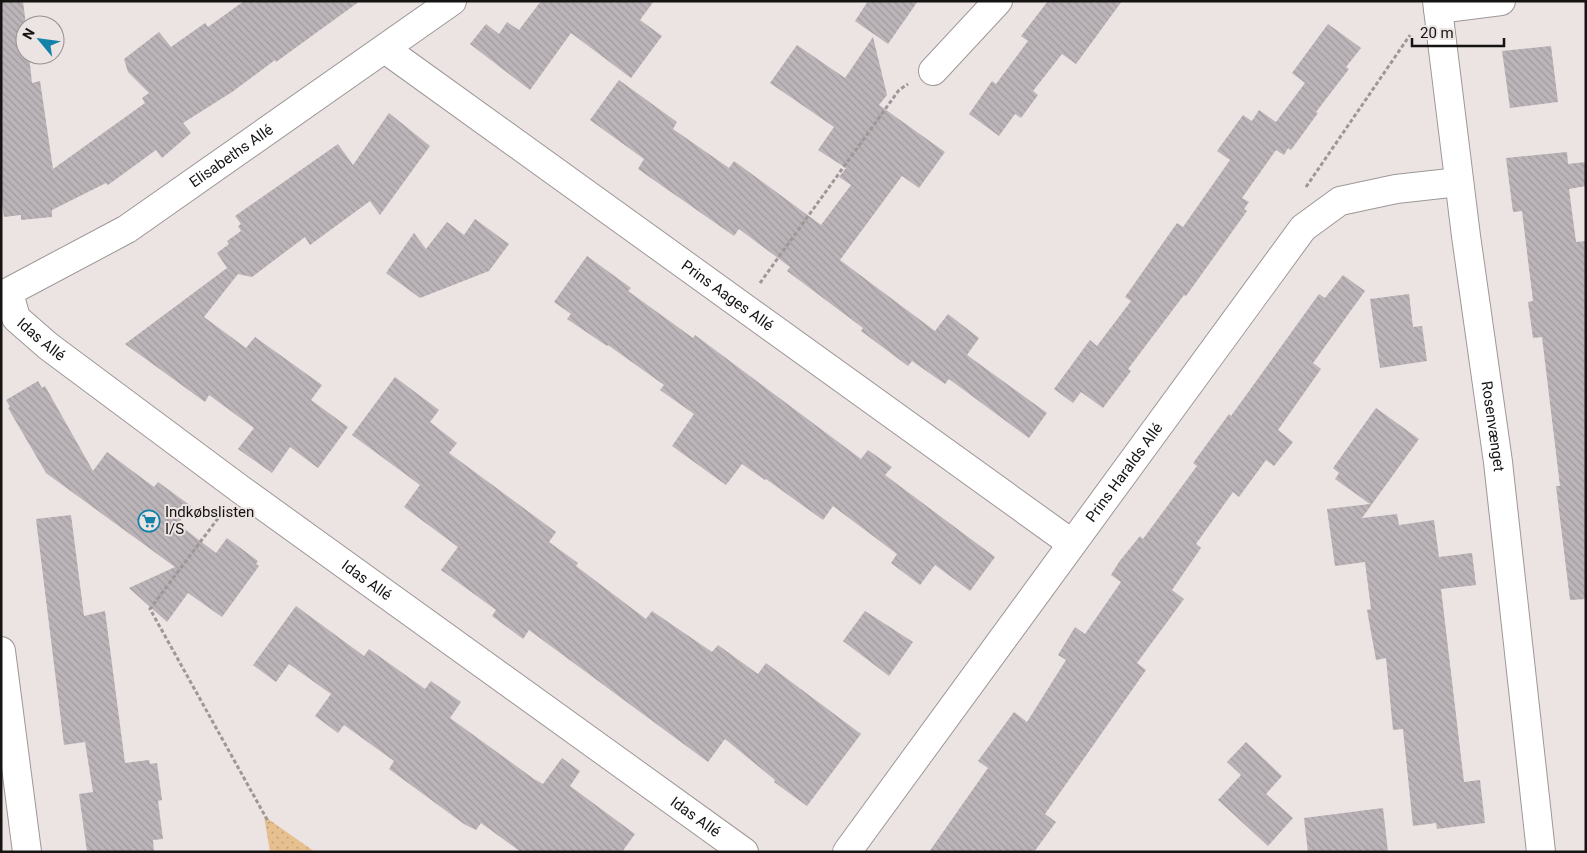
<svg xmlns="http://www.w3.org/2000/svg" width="1587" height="853" viewBox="0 0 1587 853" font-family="Roboto,sans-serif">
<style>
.green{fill:url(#green-dots)}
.building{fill:url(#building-back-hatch)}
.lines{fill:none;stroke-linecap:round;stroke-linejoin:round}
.minor-casing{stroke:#9f9797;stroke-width:30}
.path{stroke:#9e9797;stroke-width:3;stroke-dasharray:4 2.5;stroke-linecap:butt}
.minor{stroke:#fff;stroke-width:28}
.labels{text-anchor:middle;stroke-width:4;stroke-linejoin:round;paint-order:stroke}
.street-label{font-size:15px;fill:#161313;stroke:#ece3e3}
.poi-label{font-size:15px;fill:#161313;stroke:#ece3e3;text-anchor:start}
</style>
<defs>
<pattern id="green-dots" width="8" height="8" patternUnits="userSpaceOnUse" patternTransform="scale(1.25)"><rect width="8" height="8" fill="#e7c090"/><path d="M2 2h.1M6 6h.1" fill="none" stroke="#c5a47b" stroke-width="1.8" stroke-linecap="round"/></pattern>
<pattern id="building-back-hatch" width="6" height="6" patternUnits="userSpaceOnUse" patternTransform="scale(1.25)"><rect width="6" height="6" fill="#bbb4b8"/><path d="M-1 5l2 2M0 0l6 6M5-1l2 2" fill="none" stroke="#a09a9d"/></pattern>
</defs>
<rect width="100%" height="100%" fill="#ece3e3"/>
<polygon class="green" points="264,816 315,852 270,852"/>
<g class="building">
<polygon points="1,1 23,1 26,25 25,55 29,55 32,83 40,81 53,169 145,103 142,98 149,93 128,72 124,59 159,32 171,47 205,23 208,27 244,1 360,1 276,62 275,60 232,92 183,123 191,133 162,158 156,150 108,185 106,183 52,210 52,217 21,220 21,215 4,217 1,195"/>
<polygon points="541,1 654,1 640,20 662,36 631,78 571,33 530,90 470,44 486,24 499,34 507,22 519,30"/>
<polygon points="868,1 918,1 888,44 855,21"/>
<polygon points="1048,1 1122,1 1076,64 1062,54 1033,91 1038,95 1021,118 1015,114 999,136 969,114 992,81 996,84 1028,41 1021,36"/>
<polygon points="1328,24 1361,48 1346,67 1349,69 1316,112 1318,113 1291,150 1288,148 1284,155 1276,150 1242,198 1249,202 1244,209 1247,211 1186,296 1184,295 1128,369 1131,371 1103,408 1081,392 1073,403 1054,389 1090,340 1097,346 1131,301 1125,297 1177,223 1183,227 1230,160 1217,151 1243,115 1252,121 1259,110 1276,122 1305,83 1292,73"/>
<polygon points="873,37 887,95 879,105 945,152 919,188 902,176 840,260 935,331 948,314 979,338 967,355 1047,413 1029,438 949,379 945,384 912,361 908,366 861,331 863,328 787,271 790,267 739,229 734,236 638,169 644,159 590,120 619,80 677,122 673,129 729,168 734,161 821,225 851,185 839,177 846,168 818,150 834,127 770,83 797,45 845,78"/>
<polygon points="1551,46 1558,102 1510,108 1502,51"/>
<polygon points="389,113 430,146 380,215 370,201 310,245 305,237 252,277 238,274 204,317 246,348 255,337 322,385 311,400 348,427 318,468 290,447 272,473 238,449 254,428 209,395 205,402 125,344 227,268 217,253 229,244 227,241 241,231 238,226 241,224 235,216 338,144 353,165"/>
<polygon points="1567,152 1568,164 1586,162 1586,186 1569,189 1576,242 1586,241 1586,599 1570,600 1556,486 1560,486 1542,337 1533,338 1528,302 1533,301 1522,211 1513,212 1506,158"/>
<polygon points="475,219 509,244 489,271 420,298 386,273 414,233 426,249 447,222 464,235"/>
<polygon points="587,256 631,288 628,291 693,338 695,335 861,459 868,450 892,467 885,475 995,557 970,591 935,565 920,585 891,563 897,554 833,506 823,520 766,479 765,480 742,464 726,485 672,446 694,414 660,390 664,385 608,345 607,346 567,319 571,314 554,302"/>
<polygon points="1343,275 1365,291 1313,363 1321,369 1278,430 1293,442 1274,466 1266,460 1239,497 1233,492 1196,544 1201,548 1172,590 1184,599 1137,663 1146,670 1045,814 1056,822 1034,852 929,852 988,768 978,761 1014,712 1027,722 1066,660 1058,655 1075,627 1085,634 1121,582 1111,575 1119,562 1140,536 1143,539 1197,466 1193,463 1229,414 1231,416 1319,294 1325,298"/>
<polygon points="1409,294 1413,327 1422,326 1427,361 1380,368 1370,299"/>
<polygon points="395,377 439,410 430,422 457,443 449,453 556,532 549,542 578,563 576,566 646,619 652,611 712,652 718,645 758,674 766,663 861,734 807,806 774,782 775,780 725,739 708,762 529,630 523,639 492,616 496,610 441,570 458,547 404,507 420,485 352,435"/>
<polygon points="38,381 42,388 45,386 93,471 107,452 154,487 158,482 191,506 178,524 216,553 227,538 258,561 256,564 259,566 222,617 188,593 167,622 129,588 175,567 46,473 8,408 10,407 6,400"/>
<polygon points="1376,408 1419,439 1362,518 1397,514 1399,525 1434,520 1439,557 1472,553 1476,585 1441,589 1464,782 1480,780 1485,823 1437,829 1436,823 1413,826 1403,729 1393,730 1386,658 1376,660 1367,610 1371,609 1365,562 1335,566 1327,509 1370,504 1335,479 1339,473 1333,468"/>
<polygon points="71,515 84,616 105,611 125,763 149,760 150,764 157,763 162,800 158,801 163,839 153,840 154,852 87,852 79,794 93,792 85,742 64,745 36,519"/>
<polygon points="296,606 364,656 369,649 425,689 431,681 461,702 450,718 534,779 543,784 562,758 580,771 570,786 635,834 622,852 521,852 481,823 476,830 464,824 389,769 394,761 344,725 338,733 315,716 331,694 289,664 276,682 253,665"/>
<polygon points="865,611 913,642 889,676 843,641"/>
<polygon points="1246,742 1282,776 1266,794 1293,818 1268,846 1218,800 1241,775 1227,762"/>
<polygon points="1383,808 1388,852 1308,852 1304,818"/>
</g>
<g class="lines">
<g class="minor-casing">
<g id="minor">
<path id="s1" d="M1437,1L1466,236L1498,462L1541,852"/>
<polyline points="1438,9 1501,1"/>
<path id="s2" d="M385,49L1071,543"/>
<polyline points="933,71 998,1"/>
<path id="s3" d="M9,293L16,318L48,346L240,489L744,852"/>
<path id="s4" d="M1,296L127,229L452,1"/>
<polyline points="1,651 27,852"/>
<path id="s5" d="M847,852L1303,228L1340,201L1396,189L1459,182"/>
</g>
</g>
<g class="path">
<polyline points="1306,187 1410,35"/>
<polyline points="760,283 899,90 908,84"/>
<polyline points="222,513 150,609 269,823"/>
</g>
<use href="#minor" class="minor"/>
</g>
<defs>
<g id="supermarket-ring" transform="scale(1.125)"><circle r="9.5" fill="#ece3e3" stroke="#1382a9" stroke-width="1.5"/><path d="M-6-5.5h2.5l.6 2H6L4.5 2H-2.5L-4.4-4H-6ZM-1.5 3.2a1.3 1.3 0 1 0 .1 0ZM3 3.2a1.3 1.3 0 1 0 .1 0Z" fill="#1382a9"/></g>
</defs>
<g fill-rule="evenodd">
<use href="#supermarket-ring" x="149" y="521"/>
</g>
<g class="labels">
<g class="street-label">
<text dy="5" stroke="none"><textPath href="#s4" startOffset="270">Elisabeths Allé</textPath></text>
<text dy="5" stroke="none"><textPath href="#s2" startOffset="422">Prins Aages Allé</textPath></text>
<text dy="5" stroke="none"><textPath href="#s3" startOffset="59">Idas Allé</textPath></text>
<text dy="5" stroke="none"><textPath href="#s1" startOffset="429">Rosenvænget</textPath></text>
<text dy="5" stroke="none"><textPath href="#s5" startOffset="470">Prins Haralds Allé</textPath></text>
<text dy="5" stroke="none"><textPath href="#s3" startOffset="464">Idas Allé</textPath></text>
<text dy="5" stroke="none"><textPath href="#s3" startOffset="869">Idas Allé</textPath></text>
</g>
<g class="poi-label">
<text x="165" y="517">Indkøbslisten<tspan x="165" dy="17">I/S</tspan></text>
</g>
</g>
<rect width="1587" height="853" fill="none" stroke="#161313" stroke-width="5"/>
<g transform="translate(40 40) rotate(299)"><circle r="24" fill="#ece3e3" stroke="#969090"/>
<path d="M0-4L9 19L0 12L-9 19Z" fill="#1382a9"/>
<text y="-8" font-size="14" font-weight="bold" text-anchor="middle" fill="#161313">N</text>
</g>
<path d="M1412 38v8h92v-8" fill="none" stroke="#161313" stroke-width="2.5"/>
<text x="1420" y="38" font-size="15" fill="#161313" stroke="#ece3e3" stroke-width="4" paint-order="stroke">20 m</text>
</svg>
